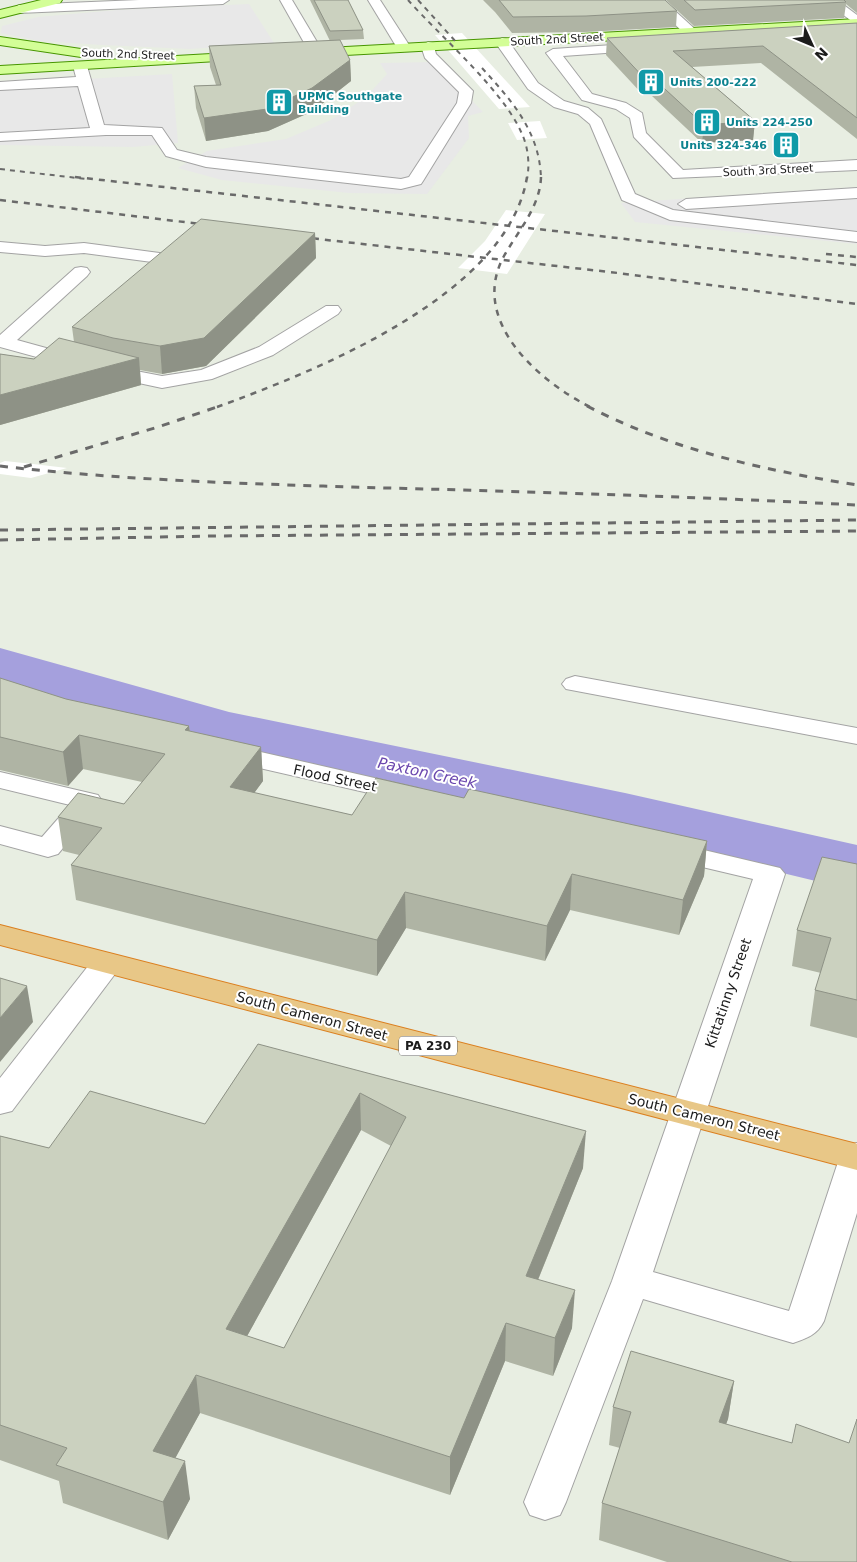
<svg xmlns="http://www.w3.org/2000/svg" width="857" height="1562" viewBox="0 0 857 1562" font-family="'DejaVu Sans',sans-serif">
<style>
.parking{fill:#e8e8e8}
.pier{fill:#fff}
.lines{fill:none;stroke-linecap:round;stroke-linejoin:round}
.river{fill:#a5a0dd;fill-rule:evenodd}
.minor-casing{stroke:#a3a3a3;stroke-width:2}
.major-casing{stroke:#479500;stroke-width:2}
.highway-casing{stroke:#db7f1f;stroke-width:2}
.minor{fill:#fff;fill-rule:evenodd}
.major{fill:#d3fe97;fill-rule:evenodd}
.highway{fill:#e8c787;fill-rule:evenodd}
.rail-far2{stroke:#6a6a6a;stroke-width:2;stroke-dasharray:5 5;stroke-linecap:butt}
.rail-far1{stroke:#6a6a6a;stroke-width:2.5;stroke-dasharray:6 6;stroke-linecap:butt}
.rail{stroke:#6a6a6a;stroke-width:3;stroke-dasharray:8 8;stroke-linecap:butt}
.wall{fill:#afb4a4;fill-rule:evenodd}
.shaded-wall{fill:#8e9286}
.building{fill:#cbd1bf;stroke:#8e9286;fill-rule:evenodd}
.labels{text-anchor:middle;stroke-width:4;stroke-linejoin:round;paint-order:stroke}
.far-street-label{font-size:11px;fill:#1c1c1c;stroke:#fff}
.far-culture-label{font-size:11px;font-weight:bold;fill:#0d838f;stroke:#fff;text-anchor:start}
.shield{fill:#fff;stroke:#606060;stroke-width:1}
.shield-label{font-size:12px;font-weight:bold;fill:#1c1c1c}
.street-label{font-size:14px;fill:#1c1c1c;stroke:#fff}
.water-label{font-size:15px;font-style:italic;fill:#6b47ae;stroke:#fff}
</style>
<rect width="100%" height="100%" fill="#e8eee2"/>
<g class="parking">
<polygon points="249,4 274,43 190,49 102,45 40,41 1,33 2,26 38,17 117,10"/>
<polygon points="435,62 483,112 468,116 469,138 427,194 349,193 222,180 178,168 207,151 286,139 331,120 366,97 387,74 380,63"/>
<polygon points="172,74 178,143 133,147 0,145 0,84"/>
<polygon points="857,187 857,244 635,222 621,203"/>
</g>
<g class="pier">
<polygon points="462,33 530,107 499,109 435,35"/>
<polygon points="540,121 547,138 517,140 508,123"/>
<polygon points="506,210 545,214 507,274 458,268 485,241"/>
<polygon points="5,461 33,464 67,468 31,478 0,474 0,463"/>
</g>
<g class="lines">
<polygon class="river" points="0,648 229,712 625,793 857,845 857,891 625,835 219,750 0,687"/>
<g class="minor-casing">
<g id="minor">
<polygon points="139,0 229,0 223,4 19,13 13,9 19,5"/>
<polygon points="280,0 292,0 323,52 321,55 311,55"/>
<polygon points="368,0 380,0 411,48 409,51 399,51"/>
<polygon points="650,0 663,0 708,41 710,44 708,47 698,47"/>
<polygon points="823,0 837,0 857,15 857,25"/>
<polygon points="502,38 507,39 538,83 564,101 588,108 601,119 635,194 673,210 857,232 857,242 670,220 622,200 590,124 578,114 554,107 528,89 495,42"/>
<polygon points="428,42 433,43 436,54 473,91 471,103 423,181 421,184 401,189 206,167 166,156 152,135 106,135 0,141 0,133 90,128 78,86 0,90 0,82 76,77 73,66 80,62 87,66 104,125 162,128 177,150 206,157 401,179 409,177 457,103 459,92 425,58 421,46"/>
<polygon points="643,43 650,47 648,50 563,56 592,94 626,103 642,113 646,133 683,170 857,160 857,170 673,178 634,137 630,118 616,109 582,100 546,53 553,49"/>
<polygon points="857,188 857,198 686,209 678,204 686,199"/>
<polygon points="0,242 45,246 84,243 167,254 173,255 176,259 173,263 167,264 84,253 45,256 0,252"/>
<polygon points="81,267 87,268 90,272 87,276 17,340 115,367 162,376 201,370 259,347 326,306 338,306 341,310 338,314 273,355 212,379 162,388 106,376 0,347 0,335 75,268"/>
<polygon points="575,676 857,728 857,744 566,689 562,684 566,679"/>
<polygon points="226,744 418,788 422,794 418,800 408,802 216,758 213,752 216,746"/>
<polygon points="0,772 98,795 102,801 58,854 48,857 0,844 0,826 42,837 70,805 0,788"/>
<path d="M670,842L780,868L785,874L653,1272L789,1311L840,1156L845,1147L857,1143V1213L824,1321C817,1335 807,1338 793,1343L643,1299L566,1502L560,1515L545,1520L530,1515L524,1502L612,1281L753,879L660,857L656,851L660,845Z"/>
<polygon points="107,953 118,956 123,963 118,970 12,1111 0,1114 0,1078 96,956"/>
</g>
</g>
<g class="major-casing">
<g id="major">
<polygon points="41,0 62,0 60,3 0,18 0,10"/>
<polygon points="857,19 857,27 309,57 302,53 309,49"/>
<polygon points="0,37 81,49 88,53 81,57 0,45"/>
<polygon points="246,52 253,56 251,59 0,74 0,66"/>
</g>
</g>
<g class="highway-casing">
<polygon id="highway" points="0,925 857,1144 857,1170 0,945"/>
</g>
<use href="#minor" class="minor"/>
<use href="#major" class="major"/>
<use href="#highway" class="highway"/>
<g class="rail-far2">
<path d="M408,0C440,36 504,91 522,134C528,147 530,164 527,179"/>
<polyline points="418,0 457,43"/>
<path d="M482,68C512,101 540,132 541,179"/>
<polyline points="0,169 86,179"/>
</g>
<g class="rail-far1">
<polyline points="75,177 857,265"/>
<path d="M541,177C540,207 518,231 504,256C469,320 537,380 590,407"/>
<polyline points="0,200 209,225"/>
<polyline points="301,237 618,273 857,304"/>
<polyline points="826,254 857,257"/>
<path d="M217,407C316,371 508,295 527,177"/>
</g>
<g class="rail">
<path d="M587,406C672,450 763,470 857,485"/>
<path d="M0,466C129,481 258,484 387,488C544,492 701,497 857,505"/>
<polyline points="24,467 158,427 220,406"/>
<polyline points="0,530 857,520"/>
<polyline points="0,540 213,536 857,531"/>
</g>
</g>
<g class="wall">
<polygon points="310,0 348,0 363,30 364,39 340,40 350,60 351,81 313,111 268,131 206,141 196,108 194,86 216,85 210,67 209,46 330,41"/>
<polygon points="483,0 665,0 677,11 676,27 585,32 512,33 495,12"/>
<polygon points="666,0 857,0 857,13 846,4 844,18 694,26"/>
<polygon points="857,23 857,139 761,63 692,67 755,121 753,140 702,143 652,96 644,96 606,55 607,38"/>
<polygon points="315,233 316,258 206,366 162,374 140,370 141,385 0,425 0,354 34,359 74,342 72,327"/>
<polygon points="0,678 66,699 189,726 190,731 261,747 263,781 254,793 352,815 464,798 707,841 704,876 679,935 570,910 545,961 406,928 377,976 76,900 71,865 79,855 63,851 58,817 124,804 142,782 83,769 68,786 0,770"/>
<polygon points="857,864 857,1038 810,1026 815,990 821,973 792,966 797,930"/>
<path d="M258,1044L583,1168L538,1280L572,1328L553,1376L505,1361L450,1495L200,1413L175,1458L190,1499L168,1540L63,1503L59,1481L0,1460V1136L49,1148L205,1124ZM361,1130L391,1146L284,1348L247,1336Z"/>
<polygon points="734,1381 728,1419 726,1424 857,1562 667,1562 599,1540 602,1503 620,1448 609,1445 613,1407"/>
</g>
<g class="shaded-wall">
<polygon points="350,60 351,81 313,111 268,131 206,141 204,118"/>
<polygon points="755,121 753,140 702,143 704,125"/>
<polygon points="315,233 316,258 206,366 162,374 160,346"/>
<polygon points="139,358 141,385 0,425 0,395"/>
<polygon points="189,726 192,759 185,730"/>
<polygon points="79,735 83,769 68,786 63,752"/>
<polygon points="261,747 263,781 233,822 230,787"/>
<polygon points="707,841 704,876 679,935 683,900"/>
<polygon points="572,874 570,910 545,961 547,926"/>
<polygon points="405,892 406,928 377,976 377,940"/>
<polygon points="27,986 33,1022 0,1062 0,1018"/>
<polygon points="360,1093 361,1130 230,1367 226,1329"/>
<polygon points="586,1131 583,1168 524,1314 526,1276"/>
<polygon points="575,1290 572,1328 553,1376 555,1338"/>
<polygon points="506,1323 505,1361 450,1495 450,1457"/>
<polygon points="196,1375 200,1413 159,1488 153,1451"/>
<polygon points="734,1381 728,1419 713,1459 719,1422"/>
<polygon points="185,1461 190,1499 168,1540 163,1502"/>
</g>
<g class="building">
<polygon points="314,0 348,0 363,30 330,31"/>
<polygon points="499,0 665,0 677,11 586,16 513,17"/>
<polygon points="684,0 844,0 846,2 695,10"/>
<polygon points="857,23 857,118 763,46 673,51 755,121 704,125 653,78 645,79 607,38"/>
<polygon points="340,40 350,60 312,88 267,109 204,118 194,86 221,85 209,46"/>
<polygon points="201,219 315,233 204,338 160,346 113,338 72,327"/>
<polygon points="59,338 139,358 0,395 0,354 34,359"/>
<polygon points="0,678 66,699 189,726 185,730 261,747 230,787 352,815 376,778 464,798 469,789 707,841 683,900 572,874 547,926 405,892 377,940 71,865 102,828 58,817 78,793 124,804 165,754 79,735 63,752 0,737"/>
<polygon points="822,857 857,864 857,1000 815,990 831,938 797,930"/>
<polygon points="0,978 27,986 0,1018"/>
<path d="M258,1044L586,1131L526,1276L575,1290L555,1338L506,1323L450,1457L196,1375L153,1451L185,1461L163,1502L56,1465L67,1448L0,1425V1136L49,1148L90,1091L205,1124ZM360,1093L406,1117L284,1348L226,1329Z"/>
<polygon points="631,1351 734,1381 719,1422 792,1443 796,1424 849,1443 857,1419 857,1562 792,1562 602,1503 631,1412 613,1407"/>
</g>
<defs>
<g id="building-square" transform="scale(1.4375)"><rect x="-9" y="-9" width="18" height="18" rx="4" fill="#0f9aa8" stroke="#fff"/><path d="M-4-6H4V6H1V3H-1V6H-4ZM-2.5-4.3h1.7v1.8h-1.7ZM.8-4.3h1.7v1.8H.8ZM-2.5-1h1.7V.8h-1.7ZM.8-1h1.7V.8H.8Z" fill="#fff"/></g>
</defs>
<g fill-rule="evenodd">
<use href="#building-square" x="651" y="82"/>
<use href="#building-square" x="279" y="102"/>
<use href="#building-square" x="707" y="122"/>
<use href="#building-square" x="786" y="145"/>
</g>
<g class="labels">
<g class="far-street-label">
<text transform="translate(557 39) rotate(-3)" y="4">South 2nd Street</text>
<text transform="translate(128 54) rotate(2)" y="4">South 2nd Street</text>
<text transform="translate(768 170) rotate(-3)" y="4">South 3rd Street</text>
</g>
<g class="far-culture-label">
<text x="670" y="86">Units 200-222</text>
<text x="298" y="100">UPMC Southgate<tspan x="298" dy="13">Building</tspan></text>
<text x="726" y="126">Units 224-250</text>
<text x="767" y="149" text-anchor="end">Units 324-346</text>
</g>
<rect class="shield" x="399" y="1036.5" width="58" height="19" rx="4"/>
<g class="shield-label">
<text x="428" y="1050">PA 230</text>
</g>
<g class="street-label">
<text transform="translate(335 778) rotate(12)" y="5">Flood Street</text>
<text transform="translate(728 993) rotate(-71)" y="5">Kittatinny Street</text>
<text transform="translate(312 1016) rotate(15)" y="5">South Cameron Street</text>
<text transform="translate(704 1117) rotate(14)" y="5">South Cameron Street</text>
</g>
<g class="water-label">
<text transform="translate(427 773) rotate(12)" y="5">Paxton Creek</text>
</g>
</g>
<g transform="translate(812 45) rotate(134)" stroke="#ffffff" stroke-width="4" paint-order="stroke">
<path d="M0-4L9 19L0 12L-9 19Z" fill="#1c1c1c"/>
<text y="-8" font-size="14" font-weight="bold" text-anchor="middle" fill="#1c1c1c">N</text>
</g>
</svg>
